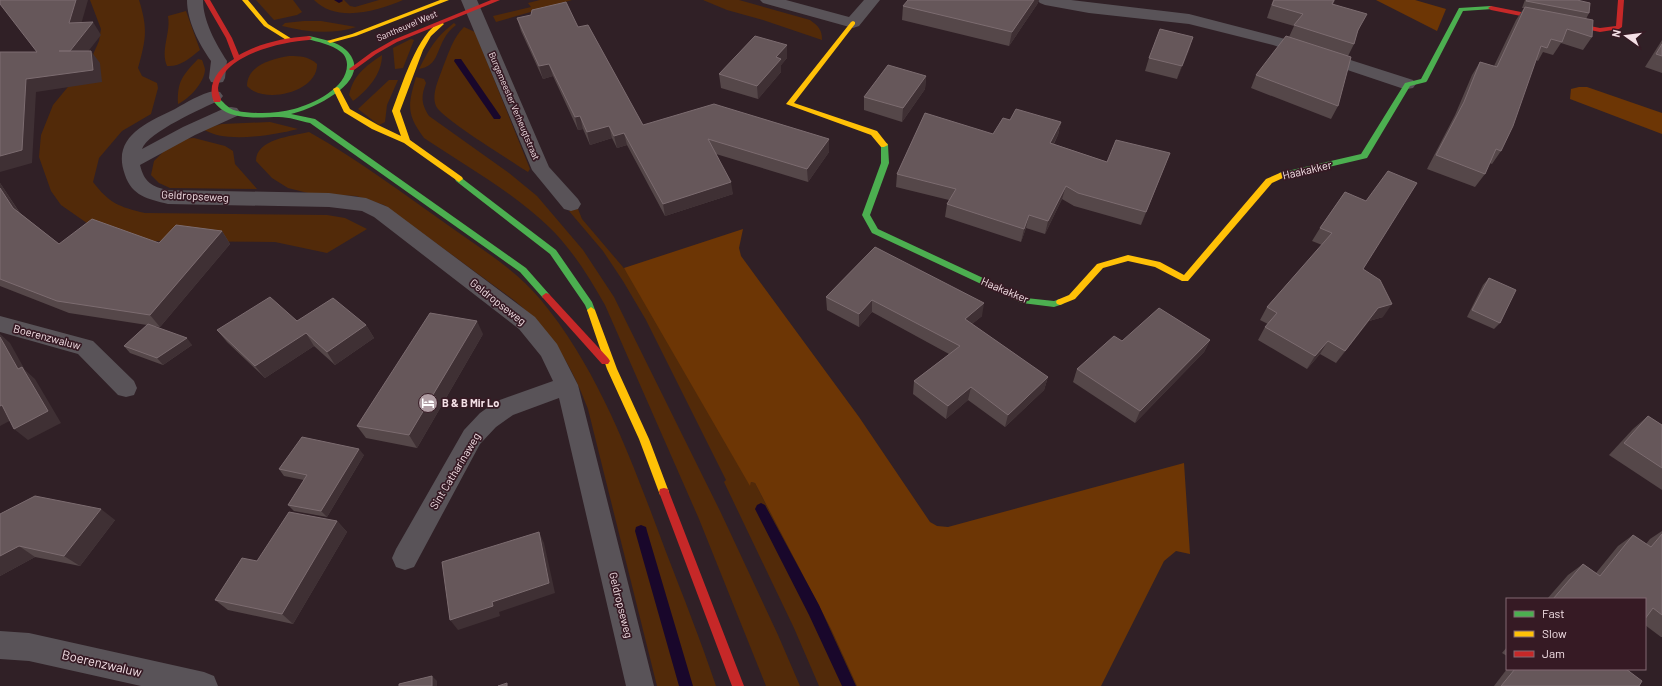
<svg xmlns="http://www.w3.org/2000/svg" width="1662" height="686" viewBox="0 0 1662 686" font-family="Barlow,sans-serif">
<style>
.green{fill:#522a09}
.forest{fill:#6d3605}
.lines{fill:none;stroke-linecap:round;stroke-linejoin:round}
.stream{fill:#19072b;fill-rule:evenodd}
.lane{fill:#595358;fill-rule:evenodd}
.street{fill:#595358;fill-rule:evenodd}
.fast{fill:#4caf50;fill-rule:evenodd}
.slow{fill:#ffc107;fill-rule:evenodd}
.jam{fill:#c62828;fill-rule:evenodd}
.wall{fill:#554749}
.shaded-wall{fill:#3f3034}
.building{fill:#66575a;stroke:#7c6c70}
.labels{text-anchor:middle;stroke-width:3.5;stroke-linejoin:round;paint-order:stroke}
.far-street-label{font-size:9px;fill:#f4e0e6;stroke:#361a24}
.street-label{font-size:11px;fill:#f4e0e6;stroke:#361a24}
.poi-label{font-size:11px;font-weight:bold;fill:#f4e0e6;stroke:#361a24;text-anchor:start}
.near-street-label{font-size:13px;fill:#f4e0e6;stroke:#361a24}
</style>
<rect width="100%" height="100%" fill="#302026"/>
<g class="green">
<path d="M90,0H139C148,29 146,39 138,68L142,76L157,83L158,88L151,114L122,131L99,158L93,182C109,203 119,207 145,213L327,215L345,218L367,229L327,253L275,242L135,241L94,228L61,205L51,191L39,157L41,135L53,105L91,59L99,41L101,29Z"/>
<polygon points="256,0 293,0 302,12 297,15 274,20"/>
<path d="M314,0H344L350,6L355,7L379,0H403C377,11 337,23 314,0Z"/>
<polygon points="540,0 572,0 496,22 493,16 531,7 528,3"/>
<path d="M703,0H739L810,20C818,26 822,29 822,40L763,20L727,10Z"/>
<path d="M186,11L200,50C190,58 180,67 167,66C160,50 171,33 168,16Z"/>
<path d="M304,21H321L356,27C332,35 306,32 282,26L285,23Z"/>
<path d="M454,23L456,25C451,29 447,33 444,39C436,53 437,66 419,69C430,48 435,38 454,23Z"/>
<path d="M464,27L475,32L530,169L528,172C513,162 441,118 436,106C431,94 439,79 443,67C449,52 453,38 464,27Z"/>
<polygon points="411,39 414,40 403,68 395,69 393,48"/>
<path d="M382,55C382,74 368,90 353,101L349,95C354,74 365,67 382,55Z"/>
<path d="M289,56C300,56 308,56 317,64C318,92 264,105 247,86C247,65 272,59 289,56Z"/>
<path d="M198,59L202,60C203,62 204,66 205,69C205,82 189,99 178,104C177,81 183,75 198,59Z"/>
<path d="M416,77L424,79L426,83C421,96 421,104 429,116L509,173L537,196L583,250L614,297L721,513L778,635L800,686H766L699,519L605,305C589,277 572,249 548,226C511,191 466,166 424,138C406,114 408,105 416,77Z"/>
<polygon points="389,80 398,80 387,105 385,122 379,125 358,109"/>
<path d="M270,122L298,129C273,135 225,144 203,129L222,124Z"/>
<path d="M309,132C359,160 405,195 452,228C483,250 516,270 541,300C601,373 633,464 666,552C683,596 701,641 716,686H657L588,409C571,364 552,332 515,301L384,205L356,196L308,193L288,188L272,178L256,161C256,139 292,136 309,132Z"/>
<polygon points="194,138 225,146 233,151 235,164 257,189 170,188 159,183 151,175 154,161 164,151 182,139"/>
<polygon points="578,209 582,219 628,273 750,485 751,482 755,483 831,629 857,686 819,686 794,628 724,482 726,480 646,320 623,281 603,251 569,211"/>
</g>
<g class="forest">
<polygon points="1376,0 1415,0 1446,9 1437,31"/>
<polygon points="1579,87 1587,87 1662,113 1662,134 1570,99 1571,89"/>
<polygon points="743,229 739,248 741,256 859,417 930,522 937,526 948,527 1184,463 1190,554 1176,551 1164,561 1101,686 857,686 831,629 755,483 751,482 750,486 624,268"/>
</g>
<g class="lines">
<g class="stream">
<polygon points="334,0 342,0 343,1 339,3"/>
<polygon points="455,59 461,59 501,117 500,119 494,119 454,61"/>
<polygon points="761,503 765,505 819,605 856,686 842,686 809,615 755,509 757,505"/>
<polygon points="641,525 646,527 647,531 693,686 679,686 635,531 636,527"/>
</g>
<path class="lane" d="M187,0H203C203,21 216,44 227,61L225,78L223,82L217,83L211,82L209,78L211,61C199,44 187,21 187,0Z"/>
<g class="street">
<polygon points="461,0 477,0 549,167 578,199 581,204 578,209 571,211 564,209 532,170"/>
<polygon points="760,0 786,0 849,17 864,0 880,0 859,26 853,28 763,3"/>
<polygon points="1037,0 1071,0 1189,14 1285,39 1413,80 1416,84 1413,88 1407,89 1401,88 1273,45 1189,24 1089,13 1045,5 1040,3"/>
<path d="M214,91L220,92L223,96L220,100C203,108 148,132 142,149L183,127L225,108L231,107L237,108L240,112L237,116L195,135L140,165C144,182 152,187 168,190L329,193L366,198L388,207L535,317L557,344L578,385L654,686H626L559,398L513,415L496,427L480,444L414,567L405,570L396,567L392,558L396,549L464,430L480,413L497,401L553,381L541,356L519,329L374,217L362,211L329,207L168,204C148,199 132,196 125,175C111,137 146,123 175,109C187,102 200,94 214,91Z"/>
<polygon points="0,316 93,341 134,381 137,388 134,395 126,397 118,395 78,354 0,332"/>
<polygon points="0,631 29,633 204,672 214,676 218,686 141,686 29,661 0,659"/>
</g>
<g class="fast">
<polygon points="1491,6 1494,8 1493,9 1463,11 1427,81 1426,82 1410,86 1367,158 1282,178 1279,177 1279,173 1361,154 1405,83 1421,79 1459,8"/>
<path d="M309,36C321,39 337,41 346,50C377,80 313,109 291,114L315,119L526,268L549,294L550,296L549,298H543L520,272L310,123C300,121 289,117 279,117C258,117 226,122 213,100L217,98C224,100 225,108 237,111C255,114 276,114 294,109C313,104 347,88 347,65C347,60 345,55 341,52C331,44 318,42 307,39V37Z"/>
<polygon points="881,143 887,143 888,145 889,163 870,215 878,229 1026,298 1054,301 1060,299 1063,300 1064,302 1063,304 1054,307 1022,303 872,233 862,215 881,163"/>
<polygon points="459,176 556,250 592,302 595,310 594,312 588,312 585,305 550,254 456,181 455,179"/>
</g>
<g class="slow">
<polygon points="242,0 248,0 268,24 292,39 292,41 288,41 264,26"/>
<polygon points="440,0 449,0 356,36 330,43 327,41 352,34"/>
<polygon points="853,21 855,22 855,24 794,103 877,131 888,145 884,147 881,147 871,135 786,104 851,22"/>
<path d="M441,22L444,24L431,36L423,50L400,111L410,140L462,177L463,179L459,182L404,143L372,129L344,112L333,89L337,87L339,88L350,109L378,125L401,136L392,111C401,88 418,31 441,22Z"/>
<polygon points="1282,172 1285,173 1285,177 1272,183 1188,281 1182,281 1155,267 1128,261 1103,268 1075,299 1060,305 1057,304 1056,302 1057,300 1069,295 1097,264 1128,255 1160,262 1184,275 1266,179"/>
<polygon points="591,307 595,310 617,369 649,439 669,492 668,495 664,496 660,495 639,439 607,369 587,310"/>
</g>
<g class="jam">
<path d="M204,0H210L232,38L239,55C260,43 284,38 309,36L312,38L309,40C282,42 223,54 218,88C218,92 220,96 221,100L220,102H214C206,84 219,68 234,59L226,38Z"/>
<polygon points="491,0 500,0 397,42 376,54 354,70 350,70 349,69 372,52 393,40"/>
<polygon points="1618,0 1624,0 1622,27 1619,29 1600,32 1491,10 1488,8 1491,6 1600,28 1616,26"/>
<polygon points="546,293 549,294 608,358 610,361 608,364 602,364 543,298 542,296"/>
<polygon points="664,488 668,489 669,492 744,686 732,686 659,492 660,489"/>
</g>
</g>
<g class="wall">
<polygon points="1273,0 1335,0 1333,4 1360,27 1357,33 1354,44 1348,56 1338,106 1331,119 1251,88 1256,75 1289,37 1294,26 1267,18"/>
<polygon points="1525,0 1577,0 1589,13 1586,19 1592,37 1583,50 1561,43 1553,55 1543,52 1538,61 1536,60 1501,151 1492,164 1489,163 1485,174 1475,187 1427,169 1455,115 1472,75 1480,62 1494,66 1516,20 1524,8 1522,8"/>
<polygon points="1038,3 1009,46 902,20 903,6"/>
<polygon points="517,18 578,27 643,125 829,139 829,152 808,182 716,154 733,194 665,216 627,145 617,148 612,138 590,145 583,129 578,130 553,76 543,79 521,31"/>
<polygon points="1193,37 1177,79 1145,71 1149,58"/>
<polygon points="1662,40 1662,73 1645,67"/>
<polygon points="787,45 787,58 781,65 781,72 758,99 721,88 719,74"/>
<polygon points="926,76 925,89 902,122 864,110 864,97"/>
<polygon points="1010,120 1061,122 1058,135 1054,144 1107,162 1170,153 1141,225 1074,206 1062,199 1045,234 1026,228 1021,242 945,217 947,204 949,200 896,187 897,174 993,134"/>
<polygon points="0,183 20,213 59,244 159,243 222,231 230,244 160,327 152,326 192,345 163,365 130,353 124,346 147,325 69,313 0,286"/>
<polygon points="1345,192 1363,269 1383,317 1369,321 1336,363 1320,354 1307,369 1258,340 1265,327 1268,324 1260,320 1267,307 1322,245 1312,241 1320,228"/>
<polygon points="875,247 982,316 972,324 1048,377 1044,390 1005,427 968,400 946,419 913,394 914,381 949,354 872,312 859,327 827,310 826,297"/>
<polygon points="1489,278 1500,323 1494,329 1467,317 1483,285"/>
<polygon points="297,321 366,325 374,338 335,365 314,346 265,378 227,342 217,330"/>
<polygon points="483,334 417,448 366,438 357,426"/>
<polygon points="1210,340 1204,352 1135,423 1073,382 1077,369 1122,341"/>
<polygon points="1648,416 1662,425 1662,490 1609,455 1633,429"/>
<polygon points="364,455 327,517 294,511 288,505 304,480 284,476 279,469"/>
<polygon points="0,514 115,520 80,566 35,557 0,576"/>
<polygon points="337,521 347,532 293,624 228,610 215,600"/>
<polygon points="1662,531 1662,637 1661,637 1645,625 1645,599 1547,599 1568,575 1583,564 1596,573 1618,546 1633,535 1646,544 1650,539"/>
<polygon points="1507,647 1507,656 1502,653"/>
<polygon points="1507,669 1626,669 1639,686 1494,686"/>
</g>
<g class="shaded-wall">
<polygon points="76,0 88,0 78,35 69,23"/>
<polygon points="1034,0 1039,0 1038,3 1009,46 1012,32"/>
<polygon points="93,22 101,35 79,63 70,51"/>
<polygon points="1193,37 1189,51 1177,79 1182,66"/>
<polygon points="787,45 787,58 781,65 781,72 758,99 757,86 776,57"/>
<polygon points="91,51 100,63 102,82 36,92 32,163 0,172 0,156 26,79"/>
<polygon points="549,64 553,76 543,79 539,66"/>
<polygon points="926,76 925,89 902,122 903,108"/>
<polygon points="580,116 583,129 578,130 575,117"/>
<polygon points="1061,122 1058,135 1047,156 1050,143"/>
<polygon points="609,126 612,138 590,145 587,132"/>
<polygon points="624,133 627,145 617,148 614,136"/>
<polygon points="829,139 829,152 808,182 807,169"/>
<polygon points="1170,153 1165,166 1141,225 1146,212"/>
<polygon points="731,182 733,194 665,216 663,204"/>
<polygon points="0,183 24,220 13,208 0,188"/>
<polygon points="1066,186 1062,199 1045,234 1048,221"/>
<polygon points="1029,215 1026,228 1021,242 1024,229"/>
<polygon points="222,231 230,244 160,327 150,315"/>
<polygon points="872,300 872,312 859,327 859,314"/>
<polygon points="984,303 982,316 962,332 965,319"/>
<polygon points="1392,304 1383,317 1369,321 1336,363 1345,351 1378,308"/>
<polygon points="477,321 483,334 417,448 409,435"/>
<polygon points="366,325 374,338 335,365 327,352"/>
<polygon points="306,333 314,346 265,378 255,366"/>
<polygon points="0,334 10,343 25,370 35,379 61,423 28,440 14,429 18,369 0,337"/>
<polygon points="187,338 192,345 163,365 157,358"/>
<polygon points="1210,340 1204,352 1135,423 1140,411"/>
<polygon points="1328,341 1320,354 1307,369 1315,356"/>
<polygon points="1048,377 1044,390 1005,427 1008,415"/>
<polygon points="971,387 968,400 946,419 948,406"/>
<polygon points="2,405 17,417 0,426 0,406"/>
<polygon points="359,449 364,455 327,517 321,511"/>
<polygon points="101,509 115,520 80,566 64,556"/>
<polygon points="337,521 347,532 293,624 282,614"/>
<polygon points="539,532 544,543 555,593 499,612 500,616 458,630 450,620"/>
<polygon points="19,546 35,557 0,576 0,556"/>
<polygon points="432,676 437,681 437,686 432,686"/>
</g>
<g class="building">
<polygon points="0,0 76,0 69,23 93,22 70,51 59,51 91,51 93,70 26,79 22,150 0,156 0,52 37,52 0,4"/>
<polygon points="908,0 1034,0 1012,32 903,6"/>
<polygon points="1274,0 1334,0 1332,4 1367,14 1358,30 1354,44 1294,25 1303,14 1272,5"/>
<polygon points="1527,0 1577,0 1590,3 1589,13 1526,1"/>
<polygon points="566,2 578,27 588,25 643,125 714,104 829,139 807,169 708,139 731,182 663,204 624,133 614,136 609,126 587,132 580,116 575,117 549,64 539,66 517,18 531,15 532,10"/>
<polygon points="1525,7 1593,20 1592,37 1567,29 1562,42 1551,39 1547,48 1541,46 1513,126 1501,151 1496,149 1485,174 1436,155 1464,102 1480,62 1497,67"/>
<polygon points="1160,29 1193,37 1182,66 1149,58"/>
<polygon points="755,36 787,45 776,57 781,59 757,86 719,74"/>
<polygon points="1286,36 1351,57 1338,106 1256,75"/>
<polygon points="1662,44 1662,56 1656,54"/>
<polygon points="888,65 926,76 903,108 864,97"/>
<polygon points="1016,109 1061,122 1050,143 1107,162 1116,140 1170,153 1146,212 1078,193 1066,186 1048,221 1029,215 1024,229 947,204 956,189 897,174 925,113 993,134 1003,118 1010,120"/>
<polygon points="1388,171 1417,183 1363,269 1380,280 1392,304 1378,308 1345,351 1328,341 1315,356 1265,327 1277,313 1267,307 1332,233 1320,228 1345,192 1366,201"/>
<polygon points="0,188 13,208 59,244 92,219 159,243 176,225 222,231 150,315 57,301 0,279"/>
<polygon points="875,247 984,303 965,319 1048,377 1008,415 971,387 948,406 914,381 960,346 872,300 859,314 826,297"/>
<polygon points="1489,278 1516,290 1500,323 1472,310"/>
<polygon points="270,297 297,321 333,298 366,325 327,352 306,333 255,366 217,330"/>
<polygon points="1159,308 1210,340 1140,411 1077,369 1114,336 1122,341"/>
<polygon points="430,313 477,321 409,435 357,426"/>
<polygon points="148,324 187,338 157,358 124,346"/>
<polygon points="0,337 18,369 22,367 48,411 14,429 2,405 0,406"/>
<polygon points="1648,416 1662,425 1662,468 1624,443"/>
<polygon points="302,437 359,449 321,511 288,505 307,475 279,469"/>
<polygon points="35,496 101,509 64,556 19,546 0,556 0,514"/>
<polygon points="289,512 337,521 282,614 215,600 242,558 257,561"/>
<polygon points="539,532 549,583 492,602 493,606 450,620 442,562"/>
<polygon points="1662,534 1662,615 1653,608 1645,619 1645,599 1553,599 1583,564 1600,576 1633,535 1651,547"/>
<polygon points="1515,669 1626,669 1642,681 1639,686 1501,686"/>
<polygon points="432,676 432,686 399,686 399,684"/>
<polygon points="507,683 507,686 498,686"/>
</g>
<defs>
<g id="hotel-disc" transform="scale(1)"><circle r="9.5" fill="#af9da3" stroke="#361a24"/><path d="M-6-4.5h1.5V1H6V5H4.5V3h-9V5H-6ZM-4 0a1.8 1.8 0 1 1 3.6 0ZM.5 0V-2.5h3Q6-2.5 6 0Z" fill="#fff"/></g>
</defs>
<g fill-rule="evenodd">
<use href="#hotel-disc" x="428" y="403"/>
</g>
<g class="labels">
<g class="far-street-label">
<text transform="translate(407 26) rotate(-23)" y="3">Santheuvel West</text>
<text transform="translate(514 106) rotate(67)" y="3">Burgemeester Verheugtstraat</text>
</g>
<g class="street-label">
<text transform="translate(1307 170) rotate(-13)" y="4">Haakakker</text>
<text transform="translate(195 196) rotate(3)" y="4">Geldropseweg</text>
<text transform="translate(1005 290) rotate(23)" y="4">Haakakker</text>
<text transform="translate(498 302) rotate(38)" y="4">Geldropseweg</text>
<text transform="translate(47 337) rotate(15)" y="4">Boerenzwaluw</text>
<text transform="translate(455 471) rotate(-59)" y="4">Sint Catharinaweg</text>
<text transform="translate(621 605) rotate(76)" y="4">Geldropseweg</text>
</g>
<g class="poi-label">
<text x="442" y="407">B &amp; B Mir Lo</text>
</g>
<g class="near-street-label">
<text transform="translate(102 663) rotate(13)" y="5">Boerenzwaluw</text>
</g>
</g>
<rect x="1506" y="598" width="140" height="72" fill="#361a24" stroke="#826972"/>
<rect x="1514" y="611" width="20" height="6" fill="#4caf50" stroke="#826972"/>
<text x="1542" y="618" font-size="12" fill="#f4e0e6">Fast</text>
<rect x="1514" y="631" width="20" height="6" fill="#ffc107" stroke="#826972"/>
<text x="1542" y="638" font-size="12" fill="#f4e0e6">Slow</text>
<rect x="1514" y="651" width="20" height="6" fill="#c62828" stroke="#826972"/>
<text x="1542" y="658" font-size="12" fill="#f4e0e6">Jam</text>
<g transform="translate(1626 36) rotate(284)" stroke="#361a24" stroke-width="3" paint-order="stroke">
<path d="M0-3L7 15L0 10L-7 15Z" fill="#f4e0e6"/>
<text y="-6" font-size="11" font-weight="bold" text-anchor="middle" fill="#f4e0e6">N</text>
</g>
</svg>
